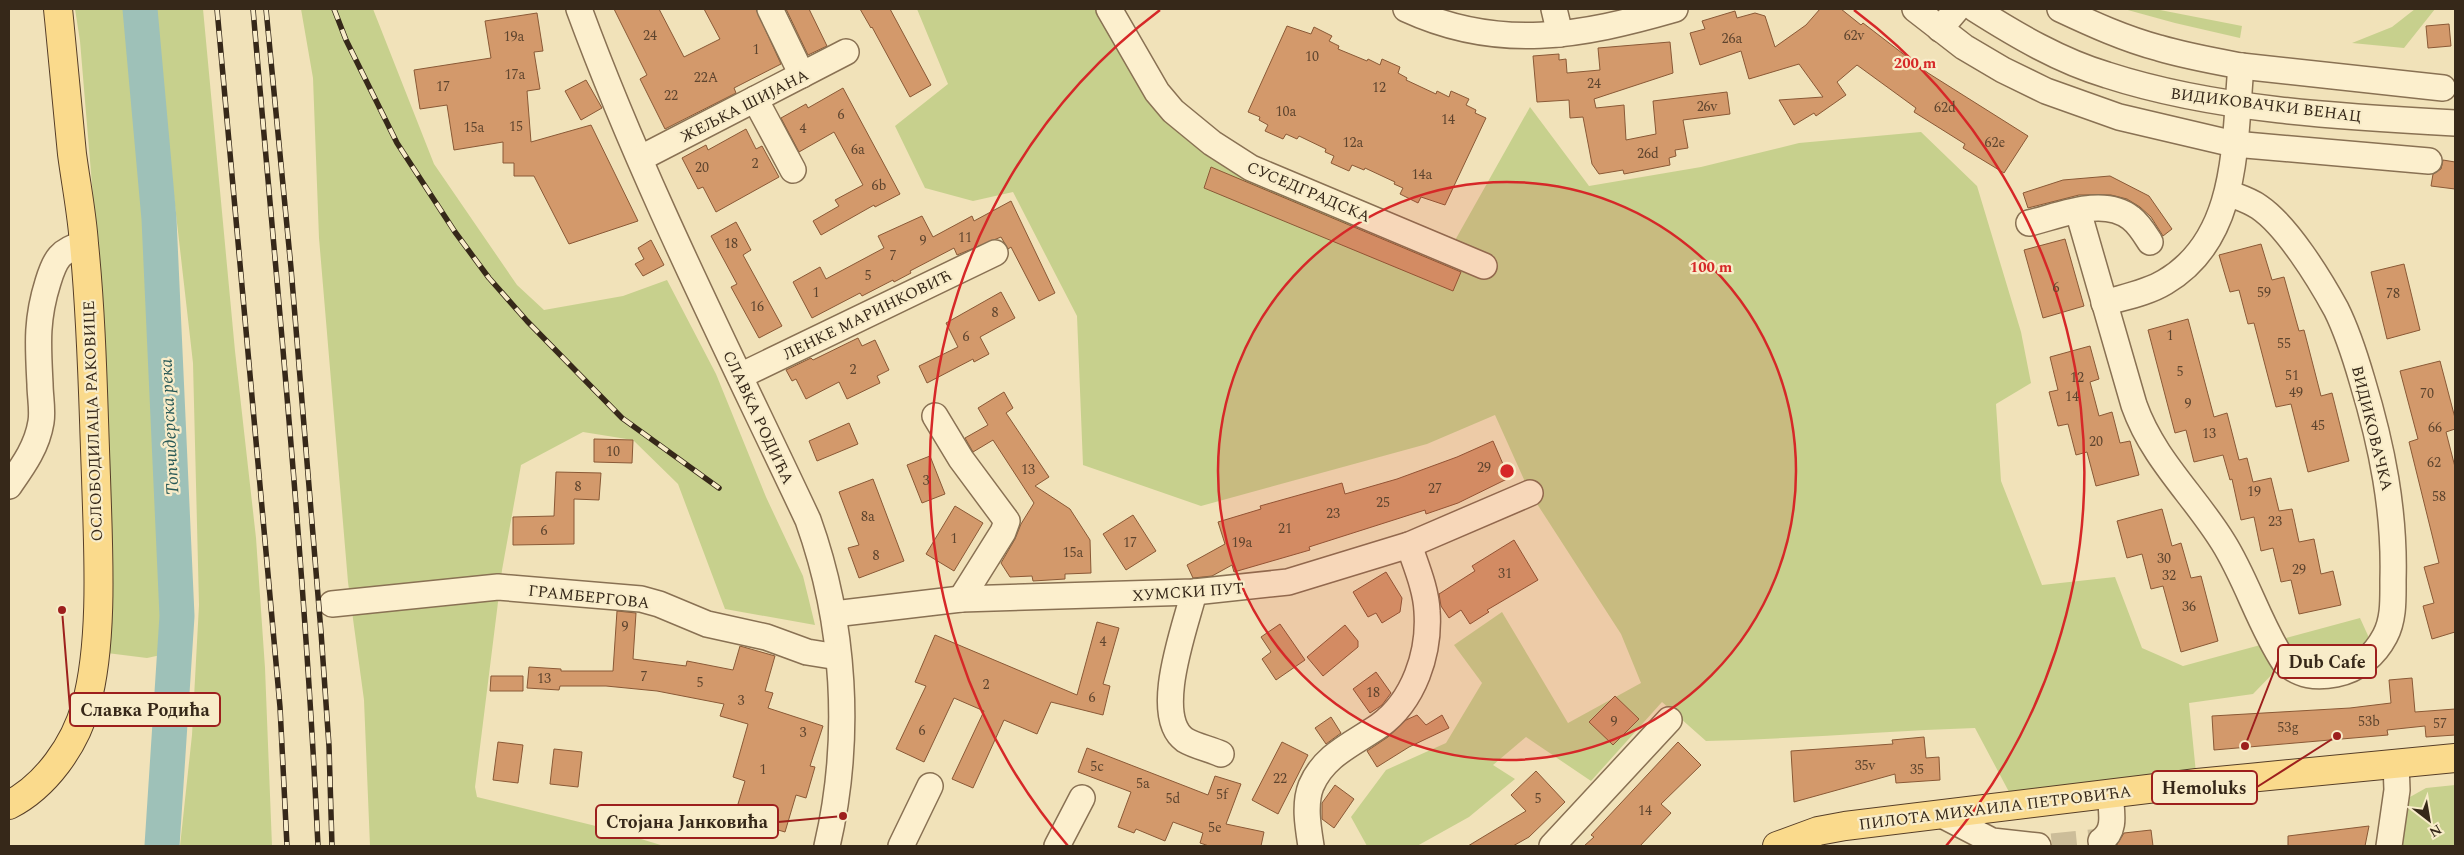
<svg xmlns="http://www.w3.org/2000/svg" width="2464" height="855" viewBox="0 0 2464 855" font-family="Spectral,serif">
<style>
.green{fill:#c7d08d}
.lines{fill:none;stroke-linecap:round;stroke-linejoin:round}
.stream{stroke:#668f85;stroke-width:5.5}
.river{stroke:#9ec1b8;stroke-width:35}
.building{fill:#d3996b;stroke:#8a5936}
.minor-tunnel{stroke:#ccbd99;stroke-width:25;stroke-dasharray:25 12;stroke-linecap:butt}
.minor-casing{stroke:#897153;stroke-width:28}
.major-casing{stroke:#563e28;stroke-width:30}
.minor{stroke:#fcefcd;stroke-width:25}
.major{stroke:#fada8c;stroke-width:28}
.rail-casing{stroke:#362819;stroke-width:5.5}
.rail{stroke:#f8ecc9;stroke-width:4;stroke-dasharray:11;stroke-linecap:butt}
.ring{fill:none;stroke:#d62828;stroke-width:2.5}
.labels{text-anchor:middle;stroke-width:4.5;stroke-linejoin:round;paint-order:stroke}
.number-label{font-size:14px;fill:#5d442e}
.street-label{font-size:16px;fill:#362819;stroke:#f8ecc9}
.water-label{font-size:18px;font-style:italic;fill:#275856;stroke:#f8ecc9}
.centre{fill:#d62828;stroke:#f8ecc9;stroke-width:2.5}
.ring-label{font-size:15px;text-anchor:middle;font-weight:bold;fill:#d62828;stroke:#f8ecc9;stroke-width:4.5;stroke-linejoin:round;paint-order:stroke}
.leader{fill:none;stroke:#9d1f1d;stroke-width:2}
.callout-dot{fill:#9d1f1d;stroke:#f8ecc9;stroke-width:2}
.callout{fill:#f8ecc9;stroke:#9d1f1d;stroke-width:2}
.callout-label{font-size:18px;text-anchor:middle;font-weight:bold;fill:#362819}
</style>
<rect width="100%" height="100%" fill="#f1e2b9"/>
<g class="green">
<polygon points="75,9 140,9 163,299 177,616 175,652 147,658 107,653 99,268 80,41"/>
<polygon points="156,9 203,9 235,351 256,538 265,668 272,846 180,846 192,735 199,605 193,363 168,144"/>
<polygon points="301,9 373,9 434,164 517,285 544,310 623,296 667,280 716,374 766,497 803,576 815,625 725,609 678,484 633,440 583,432 521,465 502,570 475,787 477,797 608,829 664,846 370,846 364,700 348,582 319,238 313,78"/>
<path d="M917,9H1110L1173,111L1251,168L1449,251L1530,107L1589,186L1701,167L1799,143L1921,132L1977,186L2021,332L2031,383L1996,404L2001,481L2042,585L2115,577L2142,648L2183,666L2360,618L2375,651L2358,666L2284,662L2253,694L2189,703L2197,783L2016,805L1975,728C1885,731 1796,739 1706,741L1662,702L1591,781L1526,737L1493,765L1515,779L1469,817L1417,846H1367L1351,817L1386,770L1446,743L1482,683L1454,645L1502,612L1568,723L1641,683L1621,634L1530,493L1495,415L1427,444L1201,506L1083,465L1077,316L1013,192L973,201L925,188L895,126L948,84Z"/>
<polygon points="2124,9 2155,9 2242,26 2240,38 2175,23"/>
<polygon points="2415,9 2435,9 2404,48 2352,43 2392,27"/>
<polygon points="2455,785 2455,846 2401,846 2410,797 2426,788"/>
</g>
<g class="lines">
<polyline class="stream" points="163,657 174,666"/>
<polyline class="river" points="140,9 159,219 177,616 162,846"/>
</g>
<g class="building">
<polygon points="614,9 659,9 684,57 720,39 704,9 756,9 781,64 734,88 736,93 665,129 640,79 647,75"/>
<polygon points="786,9 809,9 827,46 808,55"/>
<polygon points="860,9 890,9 931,85 910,97 872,27 871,28"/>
<polygon points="1820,9 1841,9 1861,25 1863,23 1928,73 2028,136 2004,173 1963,148 1965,144 1914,112 1916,108 1857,65 1837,82 1846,95 1816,116 1814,113 1794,125 1779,100 1823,97 1799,64 1749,79 1741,51 1700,65 1690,33 1705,29 1702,21 1735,11 1737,18 1755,13 1765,16 1775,47 1806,25"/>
<polygon points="537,13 543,51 534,52 540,89 527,91 531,142 591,125 638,221 569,244 534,176 514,176 514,163 503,163 503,142 454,150 447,105 420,109 414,70 491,58 485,21"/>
<polygon points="2449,24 2451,46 2428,48 2426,26"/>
<polygon points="1287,26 1311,34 1314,27 1332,36 1329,41 1339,46 1338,49 1367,61 1368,59 1380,65 1382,59 1400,67 1398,73 1407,78 1406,80 1436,94 1437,91 1449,97 1451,91 1469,99 1466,105 1476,110 1475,113 1486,118 1445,205 1421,197 1418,203 1400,194 1403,188 1394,184 1395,182 1365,168 1364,170 1352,165 1349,171 1331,163 1334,156 1325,152 1326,149 1299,136 1297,139 1286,134 1283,139 1265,131 1268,125 1259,120 1260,117 1248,112"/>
<polygon points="1670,42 1673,73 1594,99 1596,108 1624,105 1626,140 1656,134 1653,101 1727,92 1730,114 1683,120 1688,148 1675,150 1676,156 1669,158 1670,165 1624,174 1623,170 1599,174 1592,164 1583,117 1570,118 1569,100 1537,102 1533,56 1559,54 1559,60 1566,59 1567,73 1600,70 1598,48"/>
<polygon points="586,80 602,108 581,120 565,91"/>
<polygon points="843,88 900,194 875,207 874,205 821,235 813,221 839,206 835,200 863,185 834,132 799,152 781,118 806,104 808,108"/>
<polygon points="746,129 756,149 762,146 779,177 716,212 703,187 698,189 682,158 706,145 708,150"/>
<polygon points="2443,160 2455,162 2455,189 2431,186 2433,174 2441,169"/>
<polygon points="1211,167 1461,272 1453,291 1204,188"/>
<polygon points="2110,176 2149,196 2172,229 2163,236 2151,217 2140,207 2127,199 2111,195 2079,195 2028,208 2023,193 2063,180"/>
<polygon points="1011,201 1055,293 1039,301 1011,247 1008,249 1001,237 957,255 954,248 910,271 911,273 894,282 893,280 862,296 860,293 812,318 793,282 820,267 826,279 884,248 878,236 922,216 933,237 972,216 974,221"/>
<polygon points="736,222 751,250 743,255 782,326 759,338 731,287 737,284 711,236"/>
<polygon points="2065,239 2084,306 2043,318 2024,250"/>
<polygon points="651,240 664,265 643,276 635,264 644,259 638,248"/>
<polygon points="2261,244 2272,280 2284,277 2299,331 2304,330 2321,396 2332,393 2349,461 2308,472 2291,404 2276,407 2254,323 2248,324 2239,290 2230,292 2219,255"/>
<polygon points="2404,264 2420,330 2387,339 2371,272"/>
<polygon points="1001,292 1015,318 980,337 989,354 974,362 973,359 927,383 919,366 958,347 946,323"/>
<polygon points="2188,319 2214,417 2227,413 2239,460 2247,458 2253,482 2271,478 2279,511 2292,509 2299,542 2314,539 2321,574 2333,571 2341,605 2299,614 2291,580 2281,582 2273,548 2261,551 2254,517 2241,520 2232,479 2230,480 2223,455 2194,462 2186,430 2175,433 2148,330"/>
<polygon points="858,338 862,346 875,340 889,370 877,376 880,383 847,399 839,382 806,399 796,379 792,381 786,370 811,358 813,360"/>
<polygon points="2090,346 2099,379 2090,382 2099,416 2112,412 2120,443 2130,441 2139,475 2096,486 2087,452 2076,455 2068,424 2058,426 2049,392 2058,390 2050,357"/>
<polygon points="2440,361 2455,418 2455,429 2446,432 2455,467 2455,632 2432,639 2423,606 2434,603 2424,567 2439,563 2409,442 2418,439 2400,371"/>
<polygon points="1004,392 1013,408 1006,413 1049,477 1035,486 1070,509 1090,540 1091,573 1065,574 1065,579 1033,581 1032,576 1010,577 1001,563 1015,539 1021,524 1034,503 993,440 973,452 965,438 988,425 978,408"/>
<polygon points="849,423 858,444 817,461 809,441"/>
<polygon points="594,439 633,440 632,463 594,462"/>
<polygon points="1493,441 1509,478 1458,503 1426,514 1425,510 1309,547 1310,550 1234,572 1232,565 1212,576 1193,578 1187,565 1225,544 1218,522 1261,509 1260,506 1342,483 1345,494 1397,479 1457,457"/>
<polygon points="930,456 945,494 922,503 907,465"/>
<polygon points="556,472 601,473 599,500 574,499 574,544 513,545 513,517 554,516"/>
<polygon points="873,479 904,561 859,578 848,548 859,545 839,492"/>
<polygon points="955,506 983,523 954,571 926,554"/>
<polygon points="2162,509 2172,546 2181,543 2191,578 2201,576 2218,641 2181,652 2163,586 2151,589 2142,554 2127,558 2117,521"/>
<polygon points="1133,515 1156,551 1126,570 1103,534"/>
<polygon points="1514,540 1538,580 1487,610 1489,612 1470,624 1461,610 1449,618 1441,606 1439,594 1475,571 1472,566"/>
<polygon points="1386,572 1402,598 1400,612 1382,623 1376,613 1368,617 1353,592"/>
<polygon points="617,611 636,613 633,659 686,666 687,661 733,670 740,646 775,656 765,691 773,693 768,708 823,726 810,766 815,767 806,798 796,795 785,832 734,817 745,781 733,777 748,724 720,716 724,704 657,691 606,686 560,686 559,690 527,688 529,667 561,669 561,671 613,671"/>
<polygon points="1097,622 1119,628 1103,684 1110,686 1103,715 1051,702 1037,734 1004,720 973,788 952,779 984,711 954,698 924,762 896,749 926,686 915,682 935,635 1077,695"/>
<polygon points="1280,624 1305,660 1276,680 1262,659 1271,652 1261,637"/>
<polygon points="1345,625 1358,641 1358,647 1323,676 1307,657"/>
<polygon points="1376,672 1391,693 1382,705 1370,713 1353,689"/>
<polygon points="491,676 523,676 523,691 490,691"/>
<polygon points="2412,678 2415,712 2455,709 2455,735 2426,737 2425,726 2387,730 2388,735 2214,750 2212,716 2350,708 2391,703 2389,680"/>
<polygon points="1615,696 1639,719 1613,745 1589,722"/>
<polygon points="1417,715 1426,725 1442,715 1449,728 1409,747 1377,767 1367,751 1388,737 1406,720"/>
<polygon points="1331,717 1341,733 1326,744 1315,728"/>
<polygon points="1924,737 1926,758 1939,757 1940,780 1896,783 1895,774 1794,802 1791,751 1893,744 1892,740"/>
<polygon points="498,742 523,745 518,783 493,780"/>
<polygon points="1282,742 1308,755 1278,814 1252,800"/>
<polygon points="1678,742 1701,765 1661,804 1671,813 1640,846 1584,846 1594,837 1591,835"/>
<polygon points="1087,748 1208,795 1215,776 1241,784 1226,824 1264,832 1261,846 1209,846 1200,843 1203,833 1173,822 1165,841 1136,829 1134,833 1118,827 1131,792 1078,772"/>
<polygon points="554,749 582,752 578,787 550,784"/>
<polygon points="1536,771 1565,802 1529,837 1513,846 1468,846 1526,811 1511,795"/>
<polygon points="1335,785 1354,799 1334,828 1322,819 1322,803"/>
<polygon points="2369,826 2365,846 2288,846 2288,836"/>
<polygon points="2151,830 2153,846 2116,846 2124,833"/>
</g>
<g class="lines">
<polyline class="minor-tunnel" points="2052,846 2101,841"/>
<g class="minor-casing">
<g id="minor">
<path d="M579,9C643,183 729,352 808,520C845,623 852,739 827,846"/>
<polyline points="770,9 802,75"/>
<polyline points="1109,9 1157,92 1173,111 1212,143 1251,168 1484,266"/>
<path d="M1406,9C1499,52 1581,36 1675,9"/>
<polyline points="1554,9 1560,34"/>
<polyline points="1915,9 1964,47 2003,70 2046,91 2119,117 2234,144 2429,161"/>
<path d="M1975,9C2016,35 2060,61 2107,75C2215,110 2342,117 2455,123"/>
<path d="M2060,9C2092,24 2125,39 2159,48C2186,56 2214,61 2241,66L2443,88"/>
<polyline points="1940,29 1957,9"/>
<polyline points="755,99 793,170"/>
<polyline points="641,158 846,52"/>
<path d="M2078,211L2134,405C2153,459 2194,495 2223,542C2247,580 2259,624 2284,662C2300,676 2316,678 2336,674C2358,670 2375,655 2385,636C2394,619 2393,599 2393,580C2395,511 2382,446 2362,380C2355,356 2347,331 2336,309C2319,278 2287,226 2259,207C2249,200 2238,197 2228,193"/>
<path d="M2029,223C2059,216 2103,196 2131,218C2139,224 2145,234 2150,242"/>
<path d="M2104,303C2124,297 2147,293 2165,282C2240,238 2234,141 2241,66"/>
<polyline points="740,376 995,253"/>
<polyline points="935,416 961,459 1007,521 1003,532 961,599"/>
<path d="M9,486C23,466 37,447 41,422C43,410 40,396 40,384C38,345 36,320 48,282C55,259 60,250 84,244"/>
<path d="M1194,592C1186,625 1151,716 1185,740C1195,746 1210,749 1221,754"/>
<polyline points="332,604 498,587 641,599 659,604 707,624 766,637 807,652 838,657"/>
<polyline points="834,614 961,599 1194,592 1288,582 1409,545 1530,493"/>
<polyline points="1940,814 1992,841 2038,846"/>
<path d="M2101,841C2117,830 2111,811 2110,793"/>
<polyline points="901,846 930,786"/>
<polyline points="1057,846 1082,798"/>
<path d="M1311,846C1308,827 1304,804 1311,786C1324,755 1353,744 1379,726C1414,701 1430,653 1427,611C1426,589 1416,566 1409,545"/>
<polyline points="1552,846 1669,720"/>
<polyline points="2389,846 2397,790 2396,763"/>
</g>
</g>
<g class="major-casing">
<g id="major">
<path d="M9,805C46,786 75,745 86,705C104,640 98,546 96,477C93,400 92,322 84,244C82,214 76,184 72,154C67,105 63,57 58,9"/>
<polyline points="1777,846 1818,831 1845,826 2197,783 2455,758"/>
</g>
</g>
<use href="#minor" class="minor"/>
<use href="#major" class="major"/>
<g class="rail-casing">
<g id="rail">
<polyline points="217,9 280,707 287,846"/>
<path d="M253,9C277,288 305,566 318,846"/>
<polyline points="266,9 291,268 321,632 329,746 332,846"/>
<polyline points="334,9 346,40 397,143 455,232 489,278 527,321 622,418 719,488"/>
</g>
</g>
<use href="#rail" class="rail"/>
</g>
<circle cx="1507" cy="471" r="289" fill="#d62828" fill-opacity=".12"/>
<g class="ring">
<circle cx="1507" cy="471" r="289"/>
<path d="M1068 846A577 577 0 0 1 1160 10M1854 10A577 577 0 0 1 1946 846"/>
</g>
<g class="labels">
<g class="number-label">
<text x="650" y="40">24</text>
<text x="1854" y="40">62v</text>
<text x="514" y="41">19a</text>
<text x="1732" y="43">26a</text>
<text x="756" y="54">1</text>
<text x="1312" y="61">10</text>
<text x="515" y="79">17a</text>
<text x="706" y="82">22А</text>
<text x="1594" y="88">24</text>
<text x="443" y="91">17</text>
<text x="1379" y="92">12</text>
<text x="671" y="100">22</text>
<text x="1707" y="111">26v</text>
<text x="1945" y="112">62d</text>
<text x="1286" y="116">10a</text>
<text x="841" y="119">6</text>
<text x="1448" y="124">14</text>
<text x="516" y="131">15</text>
<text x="474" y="132">15a</text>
<text x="803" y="133">4</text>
<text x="1353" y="147">12a</text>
<text x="1995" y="147">62e</text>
<text x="858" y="154">6a</text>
<text x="1648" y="158">26d</text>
<text x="755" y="168">2</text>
<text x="702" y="172">20</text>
<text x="1422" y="179">14a</text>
<text x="879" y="190">6b</text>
<text x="965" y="242">11</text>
<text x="923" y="245">9</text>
<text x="731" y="248">18</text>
<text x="893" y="260">7</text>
<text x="868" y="280">5</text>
<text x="2056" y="292">6</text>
<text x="816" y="297">1</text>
<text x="2264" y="297">59</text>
<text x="2393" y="298">78</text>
<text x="757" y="311">16</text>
<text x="995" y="317">8</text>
<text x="2170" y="340">1</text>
<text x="966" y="341">6</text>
<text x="2284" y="348">55</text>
<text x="853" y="374">2</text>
<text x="2180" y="376">5</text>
<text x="2292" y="380">51</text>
<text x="2077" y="382">12</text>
<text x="2296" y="397">49</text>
<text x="2427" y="398">70</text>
<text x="2072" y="401">14</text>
<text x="2188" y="408">9</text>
<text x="2318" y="430">45</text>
<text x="2435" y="432">66</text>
<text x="2209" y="438">13</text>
<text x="2096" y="446">20</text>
<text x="613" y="456">10</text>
<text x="2434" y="467">62</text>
<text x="1484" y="472">29</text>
<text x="1028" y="474">13</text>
<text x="926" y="485">3</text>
<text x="578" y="491">8</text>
<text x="1435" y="493">27</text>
<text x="2254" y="496">19</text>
<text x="2439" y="501">58</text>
<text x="1383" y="507">25</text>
<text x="1333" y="518">23</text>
<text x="868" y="521">8a</text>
<text x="2275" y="526">23</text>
<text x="1285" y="533">21</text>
<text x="544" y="535">6</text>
<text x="954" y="543">1</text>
<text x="1130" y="547">17</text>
<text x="1242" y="547">19a</text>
<text x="1073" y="557">15a</text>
<text x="876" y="560">8</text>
<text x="2164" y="563">30</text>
<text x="2299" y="574">29</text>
<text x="1505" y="578">31</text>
<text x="2169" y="580">32</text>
<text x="2189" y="611">36</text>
<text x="625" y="631">9</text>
<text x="1103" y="646">4</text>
<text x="644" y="681">7</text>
<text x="544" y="683">13</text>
<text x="700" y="687">5</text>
<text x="986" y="689">2</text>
<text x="1373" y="697">18</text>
<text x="1092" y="702">6</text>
<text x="741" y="705">3</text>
<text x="1614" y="726">9</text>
<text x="2369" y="726">53b</text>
<text x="2440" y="728">57</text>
<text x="2288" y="732">53g</text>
<text x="922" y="735">6</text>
<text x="803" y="737">3</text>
<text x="1865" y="770">35v</text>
<text x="1097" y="771">5c</text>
<text x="763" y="774">1</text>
<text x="1917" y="774">35</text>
<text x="1280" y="783">22</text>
<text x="1143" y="788">5a</text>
<text x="1222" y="799">5f</text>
<text x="1173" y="803">5d</text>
<text x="1538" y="803">5</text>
<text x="1645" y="815">14</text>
<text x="1215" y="832">5e</text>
</g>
<g class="street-label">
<text transform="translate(2266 104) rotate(7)" y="6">ВИДИКОВАЧКИ ВЕНАЦ</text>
<text transform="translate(744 105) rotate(-27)" y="6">ЖЕЉКА ШИЈАНА</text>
<text transform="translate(1309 191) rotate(23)" y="6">СУСЕДГРАДСКА</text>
<text transform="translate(867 314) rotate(-26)" y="6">ЛЕНКЕ МАРИНКОВИЋ</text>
<text transform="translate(759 417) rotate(65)" y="6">СЛАВКА РОДИЋА</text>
<text transform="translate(92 421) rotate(-92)" y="6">ОСЛОБОДИЛАЦА РАКОВИЦЕ</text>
<text transform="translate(2373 428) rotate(76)" y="6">ВИДИКОВАЧКА</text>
<text transform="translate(1188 591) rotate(-4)" y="6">ХУМСКИ ПУТ</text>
<text transform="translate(589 596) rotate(6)" y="6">ГРАМБЕРГОВА</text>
<text transform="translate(1995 807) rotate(-7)" y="6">ПИЛОТА МИХАИЛА ПЕТРОВИЋА</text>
</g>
<g class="water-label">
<text transform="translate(169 427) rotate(-93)" y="6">Топчидерска река</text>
</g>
</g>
<circle cx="1507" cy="471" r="8" class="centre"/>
<g class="ring-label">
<text x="1915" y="68">200 m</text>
<text x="1711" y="272">100 m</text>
</g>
<path class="leader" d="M2245 746L2278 661M62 610L70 709M2337 736L2257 787M843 816L778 822"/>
<g class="callout-dot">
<circle cx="2245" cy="746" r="5"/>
<circle cx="62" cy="610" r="5"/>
<circle cx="2337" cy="736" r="5"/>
<circle cx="843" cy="816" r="5"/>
</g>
<g class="callout">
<rect x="2278" y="645" width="98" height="33" rx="5"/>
<rect x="70" y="693" width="150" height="33" rx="5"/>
<rect x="2152" y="771" width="105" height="33" rx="5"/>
<rect x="596" y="805" width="182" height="33" rx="5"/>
</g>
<g class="callout-label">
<text x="2327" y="668">Dub Cafe</text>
<text x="145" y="716">Славка Родића</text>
<text x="2204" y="794">Hemoluks</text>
<text x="687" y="828">Стојана Јанковића</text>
</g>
<rect width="2464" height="855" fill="none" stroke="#362819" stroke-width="20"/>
<g transform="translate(2429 820) rotate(149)" stroke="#f8ecc9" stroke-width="4" paint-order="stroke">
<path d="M0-4L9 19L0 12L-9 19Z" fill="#362819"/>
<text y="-8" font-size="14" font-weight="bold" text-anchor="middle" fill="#362819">N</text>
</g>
</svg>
